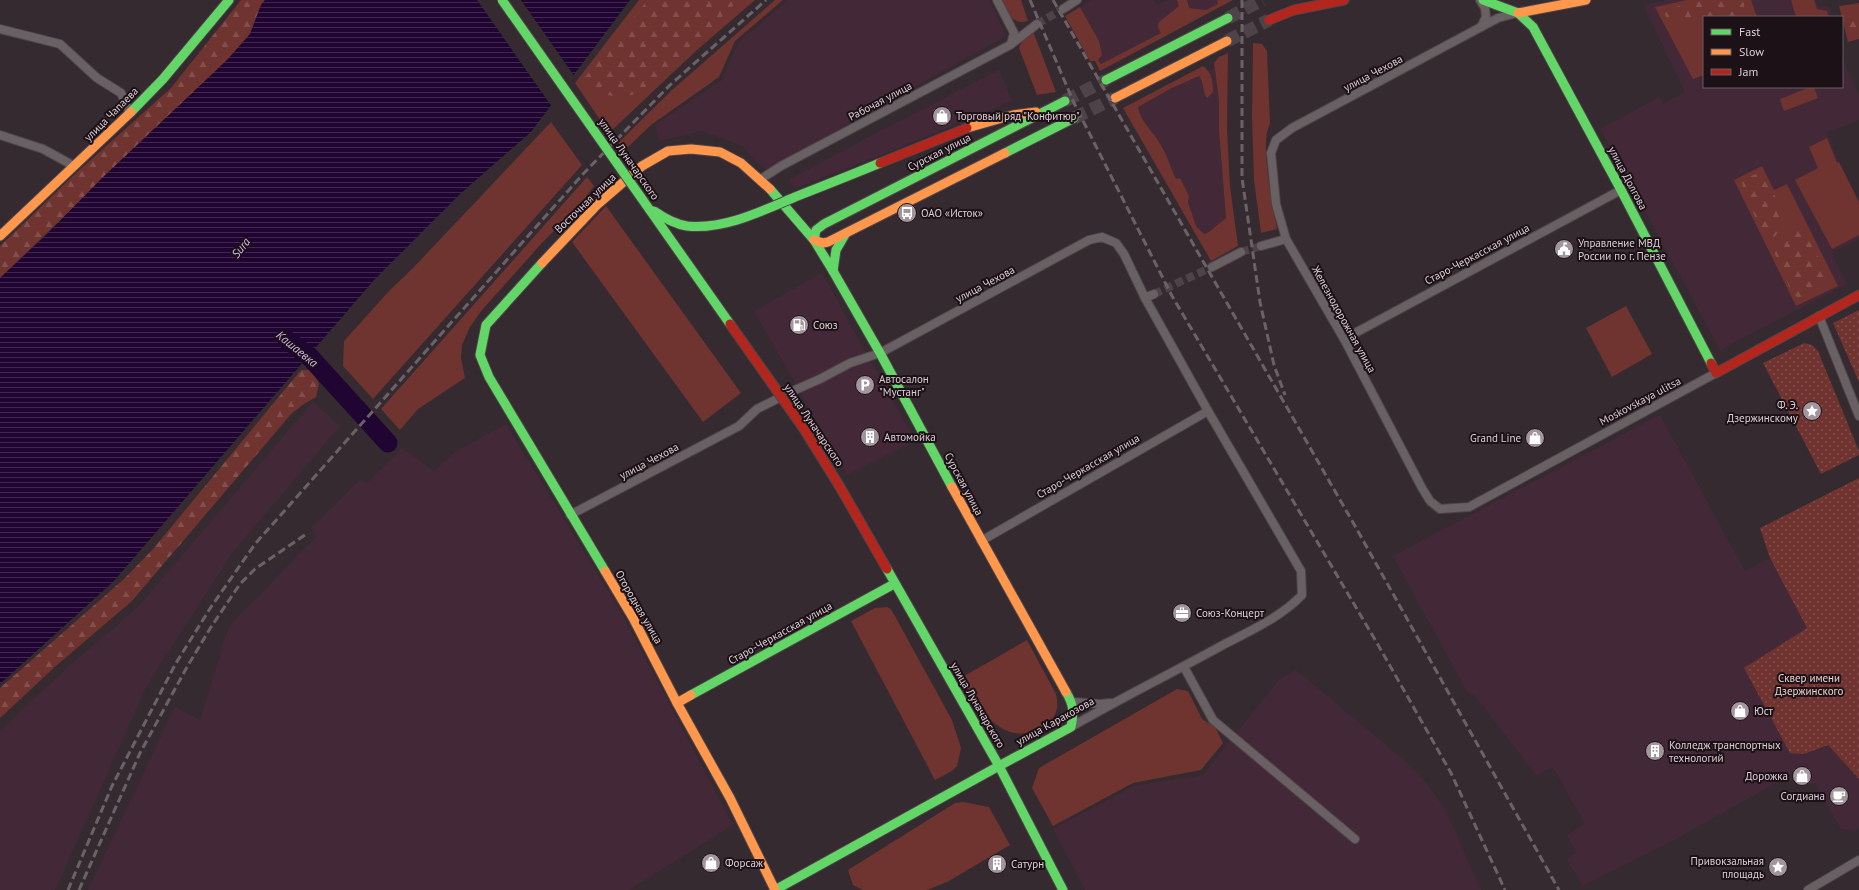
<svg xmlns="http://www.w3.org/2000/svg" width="1859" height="890" viewBox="0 0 1859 890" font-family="'PT Sans',sans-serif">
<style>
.built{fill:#432937}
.grass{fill:#6f3330}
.forest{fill:url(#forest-firs)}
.park{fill:url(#park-dots)}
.water{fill:url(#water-rules)}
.pier{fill:#352a30}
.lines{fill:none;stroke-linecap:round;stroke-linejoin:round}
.river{stroke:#200432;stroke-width:19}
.street-tunnel{stroke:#4e4349;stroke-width:8;stroke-dasharray:8 4;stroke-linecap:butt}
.primary-tunnel{stroke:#4e4349;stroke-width:13;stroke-dasharray:13 6;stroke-linecap:butt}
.street-casing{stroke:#4f4549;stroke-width:10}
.fast-casing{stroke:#4f4549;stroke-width:11}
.slow-casing{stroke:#4f4549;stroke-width:11}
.jam-casing{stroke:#4f4549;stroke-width:11}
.street{stroke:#696064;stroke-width:8}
.fast{stroke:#63d668;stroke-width:9}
.slow{stroke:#ff974d;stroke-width:9}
.jam{stroke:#b3261e;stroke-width:9}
.rail{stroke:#6b6267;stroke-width:3;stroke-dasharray:8 4;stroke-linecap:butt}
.fast-bridge-casing{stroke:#4f4549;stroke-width:11;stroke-linecap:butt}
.jam-bridge-casing{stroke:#4f4549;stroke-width:11;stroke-linecap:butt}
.fast-bridge{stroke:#63d668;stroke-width:9}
.jam-bridge{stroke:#b3261e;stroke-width:9}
.labels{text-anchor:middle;stroke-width:4;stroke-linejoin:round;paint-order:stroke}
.street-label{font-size:11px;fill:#ddced5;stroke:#1b1116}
.poi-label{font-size:11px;fill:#ddced5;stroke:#1b1116;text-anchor:start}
.park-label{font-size:11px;fill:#edd2ce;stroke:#1b1116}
.water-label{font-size:12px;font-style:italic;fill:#d4b2f1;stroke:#1b1116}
</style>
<defs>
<pattern id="forest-firs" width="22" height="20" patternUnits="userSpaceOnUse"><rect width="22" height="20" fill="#6f3330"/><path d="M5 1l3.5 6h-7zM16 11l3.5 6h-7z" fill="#834f4d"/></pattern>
<pattern id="park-dots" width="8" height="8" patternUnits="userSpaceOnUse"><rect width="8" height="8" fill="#6f3330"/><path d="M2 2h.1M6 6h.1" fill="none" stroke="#834f4d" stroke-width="1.8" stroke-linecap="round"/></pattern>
<pattern id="water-rules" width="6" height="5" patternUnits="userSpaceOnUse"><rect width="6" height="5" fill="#200432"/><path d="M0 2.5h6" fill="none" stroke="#40274f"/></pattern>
</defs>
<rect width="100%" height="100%" fill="#352a30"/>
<g class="built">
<polygon points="788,0 989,0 1006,36 765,170 742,146 702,131 659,141 655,125 722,80 739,42"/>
<polygon points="1091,0 1153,0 1157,5 1168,0 1217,0 1218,4 1100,65 1098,60 1099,41 1080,7"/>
<polygon points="1667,0 1816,0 1818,5 1830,8 1832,17 1704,17 1704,87 1842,87 1842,56 1859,96 1859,120 1827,133 1839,162 1859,202 1859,239 1832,253 1847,284 1720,350 1601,129 1659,97 1663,104 1685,92 1644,5"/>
<polygon points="1215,68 1219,100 1219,131 1226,219 1209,232 1204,234 1196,226 1188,202 1189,196 1180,178 1176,180 1162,146 1149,129 1139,112 1138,106 1170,89"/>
<polygon points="999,70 1012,101 889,152 795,188 789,180 880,131"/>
<polygon points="822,273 915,441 847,475 754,311"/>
<polygon points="313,402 340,426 232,553 147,685 55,890 0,890 0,731 68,667 138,607"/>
<polygon points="1660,415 1745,571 1770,558 1807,628 1745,668 1804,754 1828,745 1859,779 1859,829 1855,831 1841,829 1815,783 1799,787 1792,774 1674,840 1583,886 1566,858 1577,853 1567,835 1585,824 1553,767 1536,775 1476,697 1466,690 1393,556"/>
<polygon points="506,424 623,616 733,825 629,890 88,890 175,707 200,720 229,626 316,537 312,527 360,480 368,483 402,448 434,471 455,452"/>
<polygon points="1296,670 1406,762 1427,784 1445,809 1481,890 1085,890 1053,829 1134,786 1203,775 1279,680"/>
</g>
<g class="grass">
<polygon points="639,0 755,0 697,50 609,133 575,83"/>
<polygon points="775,0 783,0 735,41 719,77 651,125 625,150 618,143 672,90"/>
<path d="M1001,0H1021L1028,21C1012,26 1007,12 1001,0Z"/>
<polygon points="1177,0 1187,0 1189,8 1206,10 1218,4 1217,0 1233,0 1100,71 1095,61 1090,61 1065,16 1080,7 1099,41 1102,55 1098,60 1101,64 1161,33 1158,27 1159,22 1179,6"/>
<polygon points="1687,0 1751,0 1757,17 1704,17 1704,75 1693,79 1655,7"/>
<polygon points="1791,0 1814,0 1817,9 1827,11 1829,17 1796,17"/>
<polygon points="1859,3 1859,39 1848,42 1839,6"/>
<polygon points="1033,31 1056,92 1037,95 1019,48 1024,38"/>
<path d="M1253,43L1262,44L1267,51L1270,124C1259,142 1273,206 1277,229L1261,233L1254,180L1252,117Z"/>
<path d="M1228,53L1227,130L1230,186L1238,246L1211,261L1123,108L1203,66C1212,72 1213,82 1213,92L1207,98C1202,91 1204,82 1199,76L1170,89L1138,107C1141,123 1155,133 1162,147C1168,157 1171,169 1176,179L1180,178L1189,196L1188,202L1196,226L1204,234L1209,232L1226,218L1219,131V100L1214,63L1219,57Z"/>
<polygon points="1810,87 1814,87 1818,98 1784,111 1780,99"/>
<polygon points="551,122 582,165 373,399 343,366 344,341 390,290 413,268"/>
<polygon points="1827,138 1837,163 1839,162 1859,202 1859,235 1832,249 1795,180 1818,168 1809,147"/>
<polygon points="1762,166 1774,190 1787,184 1838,286 1796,306 1734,180"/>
<polygon points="587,177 594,186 582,202 542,243 482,310 470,327 462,345 461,358 465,378 418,409 400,430 381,409"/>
<polygon points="606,206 741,393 703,422 572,242"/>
<polygon points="1626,306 1652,354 1612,377 1586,328"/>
<polygon points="887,607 891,609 952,720 961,748 957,766 952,771 935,780 851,621 875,608"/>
<path d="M1027,640L1056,694C1059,706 1057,718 1046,724C1040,727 1032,732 1026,733C994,738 975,700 959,679Z"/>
<polygon points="1177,689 1188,691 1202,719 1215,727 1223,743 1201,770 1133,783 1053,826 1032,788 1039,768"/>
<polygon points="963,802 989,807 1010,845 947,882 927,890 863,890 853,885 848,870 955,803"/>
</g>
<g class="forest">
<polygon points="241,0 265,0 261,5 250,34 228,59 0,278 0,246 76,173 171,88"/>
<path d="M648,0H732L733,6C712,26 654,91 628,96C611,99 595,92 582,81Z"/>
<path d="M1704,0H1741L1744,3V11L1740,17H1704V22C1693,17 1682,18 1671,22L1668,21L1665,14L1668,9Z"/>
<polygon points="1859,7 1859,31 1850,31 1847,26 1845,19 1853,9"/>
<path d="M1756,174L1761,175C1771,193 1787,204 1780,226C1778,232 1776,237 1771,239L1763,235L1760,229L1743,187L1742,182L1744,179Z"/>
<path d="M1799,229H1804L1808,232L1828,281L1826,287C1818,293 1808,297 1797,297L1791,291L1772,247L1777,240Z"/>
<polygon points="301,370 312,370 319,384 316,397 304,404 292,413 132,601 57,665 0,718 0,688 124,579 153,549"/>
</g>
<g class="park">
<polygon points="1859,310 1859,382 1833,323"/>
<polygon points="1804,343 1812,345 1818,351 1859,451 1859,455 1821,474 1763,363"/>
<polygon points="1859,478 1859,779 1828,745 1804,754 1790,753 1744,668 1807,628 1770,558 1760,528"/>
</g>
<polygon class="water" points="265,0 630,0 531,132 460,194 375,279 113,582 0,684 0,278 45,236 102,178 228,59 250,34 261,5"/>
<polygon class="pier" points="477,0 521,0 575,77 552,107"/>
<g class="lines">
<polyline class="river" points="287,340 309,356 388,443"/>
<g class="street-tunnel">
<polyline points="1037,24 1063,9"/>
<polyline points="1241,252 1261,246"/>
<polyline points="1154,294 1212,267"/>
</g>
<g class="primary-tunnel">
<polyline points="1228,18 1262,0"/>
<polyline points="1227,41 1269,20"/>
<polyline points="1065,101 1106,80"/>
<polyline points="1074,118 1115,98"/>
</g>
<g class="street-casing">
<g id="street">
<polyline points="997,0 1014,33 1011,44"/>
<polyline points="1480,0 1485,8 1486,17 1481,27"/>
<polyline points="1063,9 1077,0"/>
<polyline points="1517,13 1498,18 1481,27 1292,128 1276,140 1271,153 1276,204 1286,239 1344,339 1422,488 1430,501 1440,509 1469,507 1716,373"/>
<polyline points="0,29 60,44 97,78 121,93 130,113"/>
<polyline points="0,135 43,149 74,166"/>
<polyline points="761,179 781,166 1010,45 1037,24"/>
<polyline points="1261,246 1286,239"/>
<polyline points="1212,267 1241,252"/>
<polyline points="1145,298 1154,294"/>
<polyline points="1819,316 1859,416"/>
<polyline points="1344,339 1621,190"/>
<path d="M570,515L739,426L757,409L795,390L820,379L850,363L880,353L1089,240L1102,237L1116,243L1124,254L1145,298L1208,411L1301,571L1302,595C1281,617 1250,631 1223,645C1172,673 1121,698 1071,727"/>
<polyline points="981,541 1208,411"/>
<polyline points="1184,667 1213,720 1355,839"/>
<polyline points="1072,702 1101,704 1110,703"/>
<polyline points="1808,890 1859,860"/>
</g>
</g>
<g class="fast-casing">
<g id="fast">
<polyline points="1483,0 1518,13"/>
<polyline points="1518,13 1533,27 1621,190 1711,363"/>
<polyline points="1106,80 1228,18"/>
<polyline points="131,112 163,79 229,0"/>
<polyline points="1005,153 1074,118"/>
<polyline points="770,189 814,240 833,271 880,353 952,487"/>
<polyline points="814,240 816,230 824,224 1065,101"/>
<polyline points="542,263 486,325 480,355 489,377 605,571"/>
<polyline points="833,271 836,250 846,233"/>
<polyline points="887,569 999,766 1063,890"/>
<polyline points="691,695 894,584"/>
<path d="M999,766L1071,727C1074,713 1074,705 1066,692"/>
<polyline points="775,890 999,766"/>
</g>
</g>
<g class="slow-casing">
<g id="slow">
<polyline points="1518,13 1586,0"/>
<polyline points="1115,98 1227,41"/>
<polyline points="967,128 1013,115 1036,112"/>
<polyline points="0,236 131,112"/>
<polyline points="814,240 823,243 828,242 1005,153"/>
<polyline points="542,263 598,204 642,166 668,151 691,149 720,152 741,163 770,189"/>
<polyline points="952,487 1066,692"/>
<polyline points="605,571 633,618 677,703 691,695"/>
<polyline points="677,703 730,798 775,890"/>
</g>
</g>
<g class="jam-casing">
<g id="jam">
<polyline points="1269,20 1294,10 1344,0"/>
<polyline points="1711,363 1716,373 1859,295"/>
<polyline points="804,429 840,487 887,569"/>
</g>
</g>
<use href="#street" class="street"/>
<use href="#fast" class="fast"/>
<use href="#slow" class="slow"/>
<use href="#jam" class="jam"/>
<g class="rail">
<polyline points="1030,0 1074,103 1172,296 1377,643 1451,773 1505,890"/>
<polyline points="1053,0 1355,526 1559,890"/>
<polyline points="1242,0 1242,178 1260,302 1274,365 1285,395"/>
<polyline points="68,890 112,786 176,663 211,607 255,544 583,174 670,85 766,0"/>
<polyline points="79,890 140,753 187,667 211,627 240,584 255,569 305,535"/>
</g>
<g class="fast-bridge-casing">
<g id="fast-bridge">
<polyline points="502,0 730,324"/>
<path d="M654,211C664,218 674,224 687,226C724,230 762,211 795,197C823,186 851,175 880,163"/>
</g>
</g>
<g class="jam-bridge-casing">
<g id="jam-bridge">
<polyline points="880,163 967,128"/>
<polyline points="730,324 804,429"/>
</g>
</g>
<use href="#fast-bridge" class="fast-bridge"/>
<use href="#jam-bridge" class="jam-bridge"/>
</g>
<defs>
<g id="shop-disc" transform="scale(1)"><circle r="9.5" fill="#a2959b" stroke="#1b1116"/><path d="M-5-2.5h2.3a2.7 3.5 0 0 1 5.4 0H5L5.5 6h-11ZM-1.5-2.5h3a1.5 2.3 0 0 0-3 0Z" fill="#fff"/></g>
<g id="bus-disc" transform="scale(1)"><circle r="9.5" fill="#a2959b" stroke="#1b1116"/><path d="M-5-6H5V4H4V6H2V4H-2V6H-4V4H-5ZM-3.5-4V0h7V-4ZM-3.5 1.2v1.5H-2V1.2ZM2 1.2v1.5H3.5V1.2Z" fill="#fff"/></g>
<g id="civic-disc" transform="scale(1)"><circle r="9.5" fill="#a2959b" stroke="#1b1116"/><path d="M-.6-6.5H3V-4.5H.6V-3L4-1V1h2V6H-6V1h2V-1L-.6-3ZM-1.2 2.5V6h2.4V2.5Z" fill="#fff"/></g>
<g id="fuel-disc" transform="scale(1)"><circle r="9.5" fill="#a2959b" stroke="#1b1116"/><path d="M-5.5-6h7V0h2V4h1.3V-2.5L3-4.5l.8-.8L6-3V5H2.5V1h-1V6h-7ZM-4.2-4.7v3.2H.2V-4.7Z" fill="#fff"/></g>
<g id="parking-disc" transform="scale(1)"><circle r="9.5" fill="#a2959b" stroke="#1b1116"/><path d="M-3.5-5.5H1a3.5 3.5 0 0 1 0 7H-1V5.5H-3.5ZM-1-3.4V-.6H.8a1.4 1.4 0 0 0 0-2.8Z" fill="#fff"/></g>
<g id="sight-disc" transform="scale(1)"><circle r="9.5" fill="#a2959b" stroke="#1b1116"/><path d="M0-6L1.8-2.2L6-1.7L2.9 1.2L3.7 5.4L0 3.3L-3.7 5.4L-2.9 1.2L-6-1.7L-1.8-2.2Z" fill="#fff"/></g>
<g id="building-disc" transform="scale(1)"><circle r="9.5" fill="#a2959b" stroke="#1b1116"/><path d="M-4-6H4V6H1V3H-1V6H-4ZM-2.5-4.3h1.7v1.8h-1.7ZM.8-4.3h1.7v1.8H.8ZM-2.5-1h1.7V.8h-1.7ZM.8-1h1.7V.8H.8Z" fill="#fff"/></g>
<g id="office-disc" transform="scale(1)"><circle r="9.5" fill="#a2959b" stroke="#1b1116"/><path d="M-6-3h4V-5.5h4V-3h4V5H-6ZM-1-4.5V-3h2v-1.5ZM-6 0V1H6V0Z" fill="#fff"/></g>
<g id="cafe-disc" transform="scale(1)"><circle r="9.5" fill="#a2959b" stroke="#1b1116"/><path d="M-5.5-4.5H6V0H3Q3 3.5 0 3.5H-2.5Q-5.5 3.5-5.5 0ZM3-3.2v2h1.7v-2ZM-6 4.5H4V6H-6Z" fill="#fff"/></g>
</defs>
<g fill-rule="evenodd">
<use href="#shop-disc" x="942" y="116"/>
<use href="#bus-disc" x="907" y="213"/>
<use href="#civic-disc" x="1564" y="249"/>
<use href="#fuel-disc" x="799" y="325"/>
<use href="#parking-disc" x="865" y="385"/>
<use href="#sight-disc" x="1812" y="411"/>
<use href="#building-disc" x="870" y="437"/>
<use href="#shop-disc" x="1535" y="438"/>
<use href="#office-disc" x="1182" y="613"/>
<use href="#shop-disc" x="1740" y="711"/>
<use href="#building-disc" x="1655" y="751"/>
<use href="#shop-disc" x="1802" y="776"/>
<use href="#cafe-disc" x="1839" y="796"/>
<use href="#shop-disc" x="711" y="863"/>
<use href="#building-disc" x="997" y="864"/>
<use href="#sight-disc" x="1778" y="867"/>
</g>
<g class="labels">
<g class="street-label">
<text transform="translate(1373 73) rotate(-28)" y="4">улица Чехова</text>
<text transform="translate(880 101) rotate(-28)" y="4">Рабочая улица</text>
<text transform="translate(111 114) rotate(-45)" y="4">улица Чапаева</text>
<text transform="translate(939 152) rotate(-27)" y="4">Сурская улица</text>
<text transform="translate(629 159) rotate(55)" y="4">улица Луначарского</text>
<text transform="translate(1628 178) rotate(62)" y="4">улица Долгова</text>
<text transform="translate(585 203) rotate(-44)" y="4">Восточная улица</text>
<text transform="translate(1477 254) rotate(-28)" y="4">Старо-Черкасская улица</text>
<text transform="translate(985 284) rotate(-28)" y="4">улица Чехова</text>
<text transform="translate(1344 319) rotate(61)" y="4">Железнодорожная улица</text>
<text transform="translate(1640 401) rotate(-28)" y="4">Moskovskaya ulitsa</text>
<text transform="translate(814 425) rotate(56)" y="4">улица Луначарского</text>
<text transform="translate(649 461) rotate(-28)" y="4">улица Чехова</text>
<text transform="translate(1088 466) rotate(-30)" y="4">Старо-Черкасская улица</text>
<text transform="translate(964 484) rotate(62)" y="4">Сурская улица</text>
<text transform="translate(639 607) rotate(60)" y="4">Огородная улица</text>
<text transform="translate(780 633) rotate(-29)" y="4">Старо-Черкасская улица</text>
<text transform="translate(978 705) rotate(60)" y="4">улица Луначарского</text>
<text transform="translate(1055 721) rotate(-29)" y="4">улица Каракозова</text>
</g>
<g class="poi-label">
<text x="956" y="120">Торговый ряд "Конфитюр"</text>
<text x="921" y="217">ОАО «Исток»</text>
<text x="1578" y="247">Управление МВД<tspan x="1578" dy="13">России по г. Пензе</tspan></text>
<text x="813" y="329">Союз</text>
<text x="879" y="383">Автосалон<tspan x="879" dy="13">"Мустанг"</tspan></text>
<text x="1798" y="409" text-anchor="end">Ф. Э.<tspan x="1798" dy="13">Дзержинскому</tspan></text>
<text x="884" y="441">Автомойка</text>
<text x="1521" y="442" text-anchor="end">Grand Line</text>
<text x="1196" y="617">Союз-Концерт</text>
<text x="1754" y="715">Юст</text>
<text x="1669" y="749">Колледж транспортных<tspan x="1669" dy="13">технологий</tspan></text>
<text x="1788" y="780" text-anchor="end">Дорожка</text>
<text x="1825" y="800" text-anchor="end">Согдиана</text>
<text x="1764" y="865" text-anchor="end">Привокзальная<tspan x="1764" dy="13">площадь</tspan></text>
<text x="725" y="867">Форсаж</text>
<text x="1011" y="868">Сатурн</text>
</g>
<g class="park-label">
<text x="1809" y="682">Сквер имени<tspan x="1809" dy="13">Дзержинского</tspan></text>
</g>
<g class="water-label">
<text transform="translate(241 248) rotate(-52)" y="4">Sura</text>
<text transform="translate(297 349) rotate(39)" y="4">Кашаевка</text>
</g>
</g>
<rect x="1703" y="16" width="140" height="72" fill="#1b1116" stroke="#695d62"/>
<rect x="1711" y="29" width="20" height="6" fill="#63d668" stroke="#695d62"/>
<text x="1739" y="36" font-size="12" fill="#ddced5">Fast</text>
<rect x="1711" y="49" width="20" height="6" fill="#ff974d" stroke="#695d62"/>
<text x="1739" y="56" font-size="12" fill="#ddced5">Slow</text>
<rect x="1711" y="69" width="20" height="6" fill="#b3261e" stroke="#695d62"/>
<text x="1739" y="76" font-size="12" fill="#ddced5">Jam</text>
</svg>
